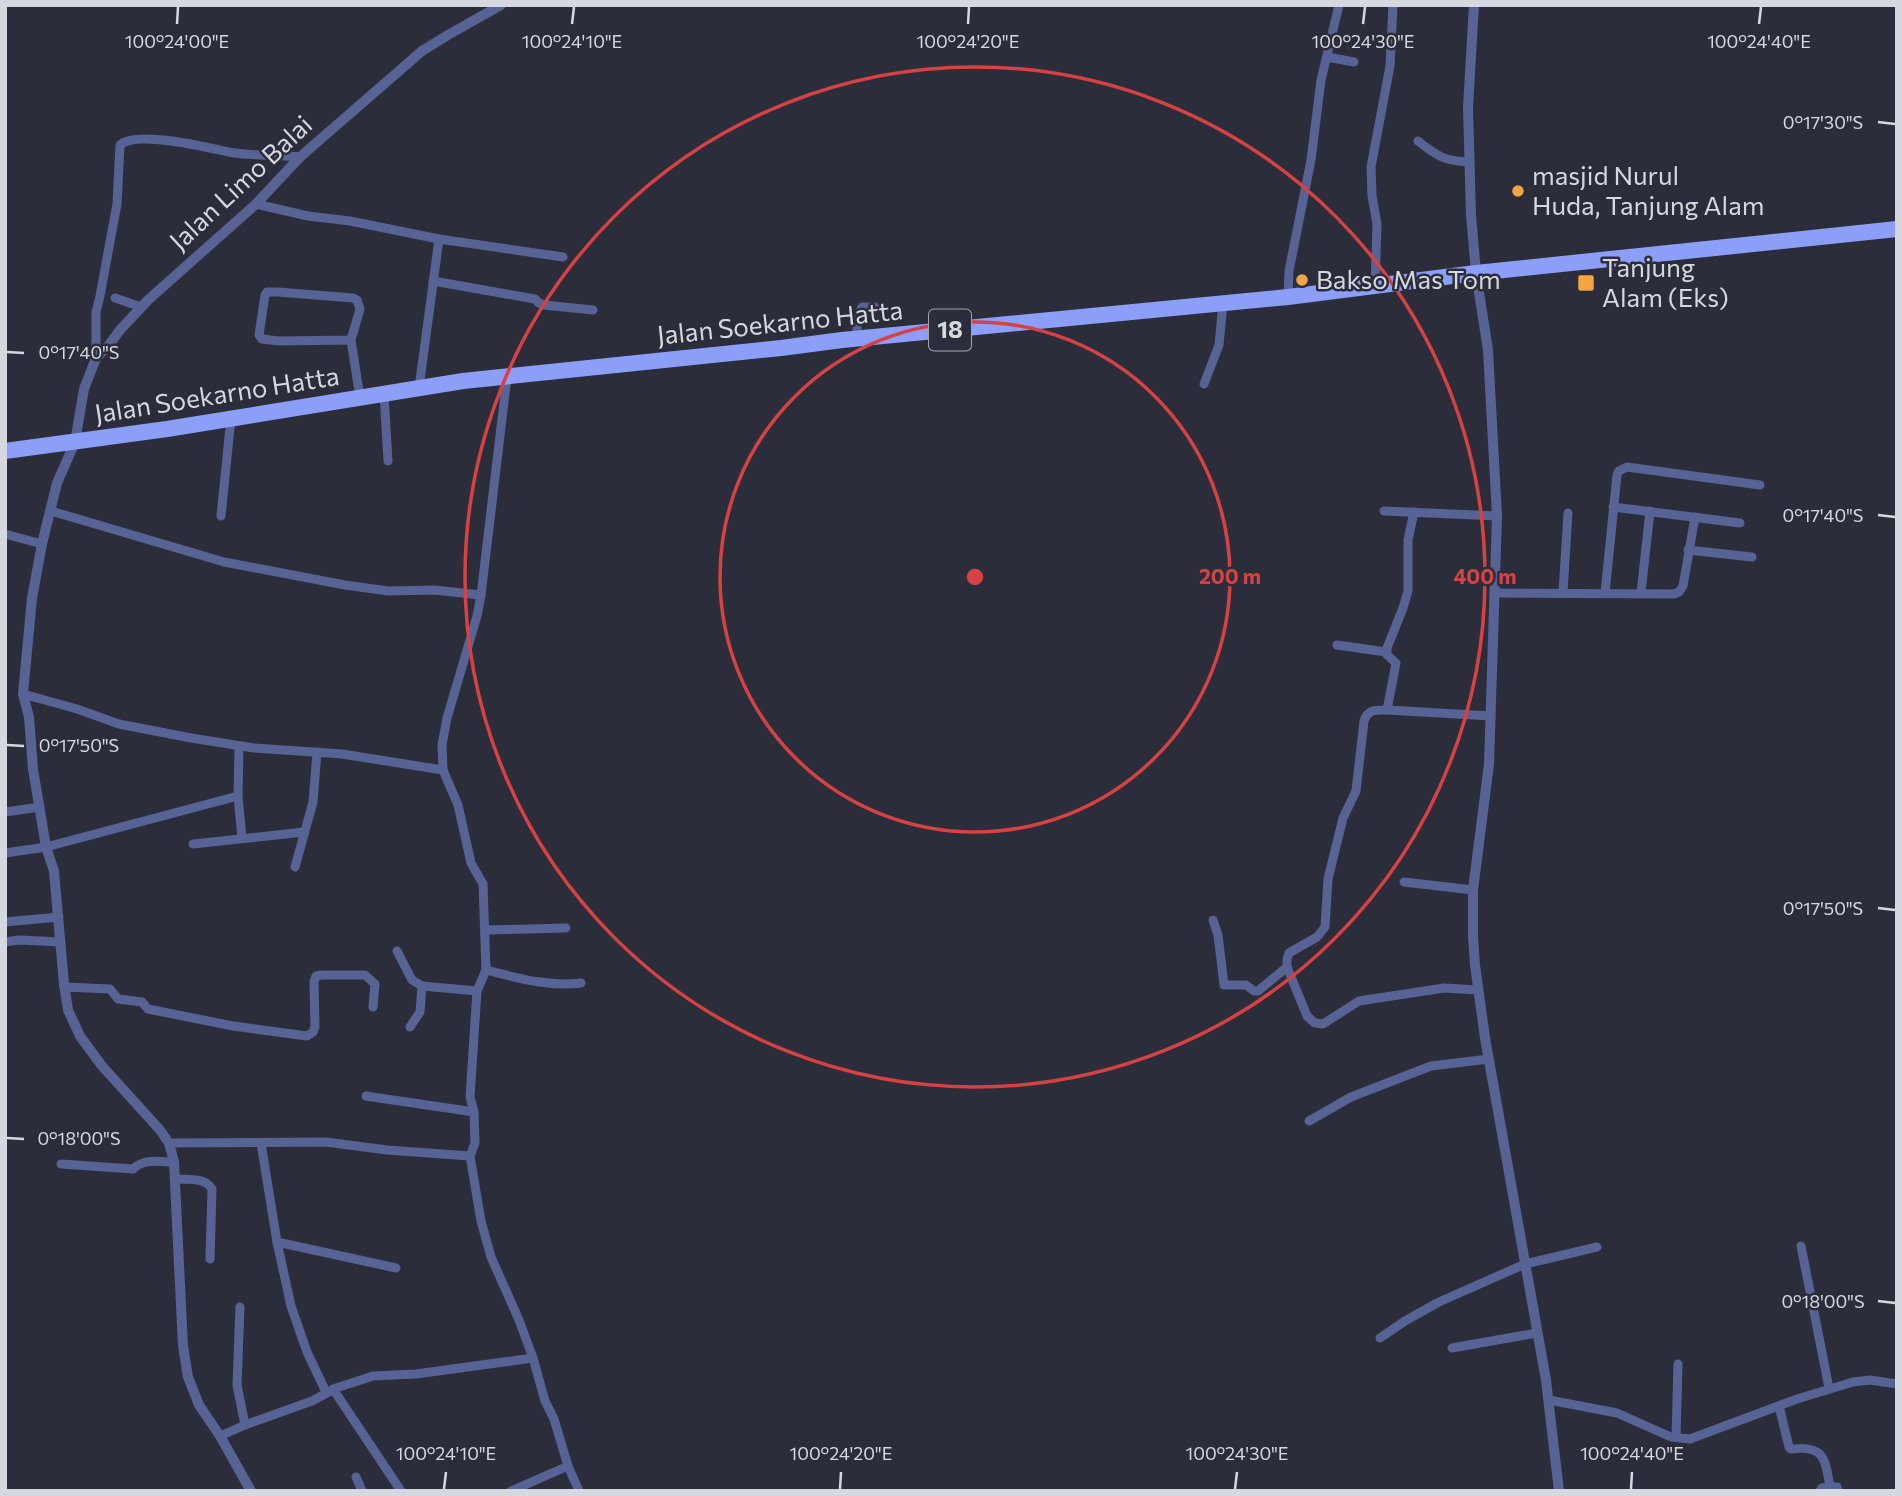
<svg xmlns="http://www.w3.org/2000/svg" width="1902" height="1496" viewBox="0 0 1902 1496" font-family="Commissioner,sans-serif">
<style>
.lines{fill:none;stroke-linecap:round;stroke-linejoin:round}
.minor{stroke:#576295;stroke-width:9}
.tertiary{stroke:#576295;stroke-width:10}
.trunk{stroke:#8c9ef8;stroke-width:16}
.ticks{fill:none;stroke:#d6d8df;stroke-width:2.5}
.ring{fill:none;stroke:#d64243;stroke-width:3.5}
.poi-dot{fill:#f2a542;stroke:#2b2e3a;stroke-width:2.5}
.labels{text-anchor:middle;stroke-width:5;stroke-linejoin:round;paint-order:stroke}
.shield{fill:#2b2e3a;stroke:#a3a5ae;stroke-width:2}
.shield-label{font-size:24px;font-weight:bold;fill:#d6d8df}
.poi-label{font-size:26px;fill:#d6d8df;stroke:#2b2e3a;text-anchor:start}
.street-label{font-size:26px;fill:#d6d8df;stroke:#2b2e3a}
.ticks-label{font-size:18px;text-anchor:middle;fill:#d6d8df;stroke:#2b2e3a;stroke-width:5;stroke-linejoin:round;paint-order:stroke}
.centre{fill:#d64243;stroke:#2b2e3a;stroke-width:3.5}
.ring-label{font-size:21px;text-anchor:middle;font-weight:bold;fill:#d64243;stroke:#2b2e3a;stroke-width:5;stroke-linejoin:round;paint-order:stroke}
</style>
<rect width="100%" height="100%" fill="#2b2e3a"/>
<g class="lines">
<g class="minor">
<polyline points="1327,57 1354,62"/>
<path d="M1418,141C1437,156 1444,161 1469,162"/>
<polyline points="256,204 308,216 350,221 439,239 419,388"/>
<polyline points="439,239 563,257"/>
<polyline points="433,281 535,299 539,303 544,305 593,310"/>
<polyline points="1375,287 1377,224 1372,196 1371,167 1390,66 1393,5"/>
<polyline points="1288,297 1289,271 1311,160 1321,80 1339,5"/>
<polyline points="115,298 141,307"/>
<polyline points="857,339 857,318 862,307 875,307"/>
<polyline points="351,340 279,341 262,339 259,335 265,295 267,292 278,292 353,298 357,300 360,309 351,340 360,398"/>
<path d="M96,358V312L100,296L117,204L120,145C136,130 206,147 228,152C250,156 277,155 300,157"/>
<polyline points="507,377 481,595 477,616 447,718 442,745 443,770 458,805 471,863 483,884 486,970 477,991 470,1097 474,1112 475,1143 470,1156 481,1221 491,1257 519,1320 533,1358 545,1401 554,1419 568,1466 579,1491"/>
<polyline points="1204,384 1219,345 1223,303"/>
<polyline points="384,394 388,461"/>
<polyline points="1613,507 1740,523"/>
<polyline points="51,511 224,562 345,585 388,591 434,590 481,595"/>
<polyline points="1384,511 1497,516"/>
<polyline points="221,516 231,418"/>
<polyline points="5,534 42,544"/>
<polyline points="1688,550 1752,557"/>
<polyline points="1563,592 1568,513"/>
<polyline points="1494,593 1674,594 1679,592 1683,586 1695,517"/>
<polyline points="1605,593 1617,475 1619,471 1627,467 1760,485"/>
<polyline points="1641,593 1650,511"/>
<polyline points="1337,645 1386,652"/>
<polyline points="23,694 77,709 119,724 191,738 254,748 342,754 443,770"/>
<polyline points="1387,710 1396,663 1387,655 1387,648 1403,608 1408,591 1408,540 1414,512"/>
<polyline points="239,746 238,796 242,838"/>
<polyline points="5,812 40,807"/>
<polyline points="193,844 304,832"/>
<polyline points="5,853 46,847 238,796"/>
<polyline points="295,867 313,802 317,752"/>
<polyline points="1404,882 1473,890"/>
<polyline points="1213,920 1218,935 1224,985 1246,985 1254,991 1258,991 1287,967"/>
<polyline points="5,922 59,917"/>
<polyline points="486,930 566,928"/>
<polyline points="5,942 19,940 61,942"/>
<polyline points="397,951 412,980 422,986 477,991"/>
<path d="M486,970C518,978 548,987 581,983"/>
<polyline points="64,987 110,989 118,999 142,1002 148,1009 233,1026 307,1036 313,1032 315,1027 314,982 316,976 322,975 365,975 375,984 373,1007"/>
<path d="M1478,990L1444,988L1359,1001L1323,1024L1315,1023L1307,1016L1287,967V959L1289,953L1317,937L1325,927L1328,879L1343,818L1356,791L1364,721C1368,709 1376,710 1387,710L1491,716"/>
<polyline points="410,1027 420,1012 422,986"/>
<polyline points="366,1096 474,1112"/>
<polyline points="1309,1121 1351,1097 1431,1066 1489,1059"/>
<polyline points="169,1143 326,1142 387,1150 470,1156"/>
<polyline points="261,1143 277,1242 291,1306 307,1352 326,1392"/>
<path d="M61,1164L133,1169C144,1158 159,1162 174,1162"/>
<path d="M175,1179C188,1180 205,1177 212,1189L210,1259"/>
<polyline points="277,1242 396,1268"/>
<polyline points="1801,1246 1829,1388"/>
<polyline points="240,1307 237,1385 245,1425"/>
<polyline points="1380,1338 1405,1321 1439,1302 1525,1264 1597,1247"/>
<polyline points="1452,1348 1537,1333"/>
<polyline points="333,1389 401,1491"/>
<polyline points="1549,1400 1617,1413 1671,1437 1690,1439 1797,1399 1853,1382 1870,1380 1897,1384"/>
<path d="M1779,1406L1789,1447L1791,1449C1824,1445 1825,1458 1830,1487H1837L1838,1491"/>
<polyline points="220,1436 245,1425 312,1401 336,1388 373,1376 416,1374 533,1358"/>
<polyline points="1676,1437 1678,1364"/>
<polyline points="356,1477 362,1491"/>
<polyline points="511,1491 568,1466"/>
<polyline points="1820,1491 1822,1488 1830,1487"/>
</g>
<g class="tertiary">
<polyline points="1474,5 1468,107 1471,215 1476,273 1488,350 1497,516 1489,764 1473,890 1473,937 1475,965 1485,1038 1546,1380 1559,1491"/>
<polyline points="251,1491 220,1436 199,1405 188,1377 183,1346 174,1162 169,1143 160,1130 102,1066 80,1036 68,1010 64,984 54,871 46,847 33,769 29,717 23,694 32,598 42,544 57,483 75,442 84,389 96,358 109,345 120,330 148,300 256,204 300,157 422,51 448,35 501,5"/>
</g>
<polyline class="trunk" points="5,451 167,429 463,381 781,348 842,340 1288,297 1476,273 1897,229"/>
</g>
<path class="ticks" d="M177,24L178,7M572,24L574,7M968,24L969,7M1363,24L1365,7M1759,24L1761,7M1878,122L1895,124M7,352L24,353M1878,515L1895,517M7,745L24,746M1878,908L1895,910M7,1138L24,1139M1878,1301L1895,1303M444,1489L446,1472M840,1489L841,1472M1235,1489L1237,1472M1631,1489L1632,1472"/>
<g class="ring">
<circle cx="975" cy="577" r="255"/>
<circle cx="975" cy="577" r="510"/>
</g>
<g class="poi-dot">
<circle cx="1518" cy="191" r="7"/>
<circle cx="1302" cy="280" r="7"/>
<rect x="1577" y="274" width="18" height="18" rx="3.5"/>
</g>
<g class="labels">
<rect class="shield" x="929" y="309.5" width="42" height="41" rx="5"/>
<g class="shield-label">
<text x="950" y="338">18</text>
</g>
<g class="poi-label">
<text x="1532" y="185">masjid Nurul<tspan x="1532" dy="30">Huda, Tanjung Alam</tspan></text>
<text x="1602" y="277">Tanjung<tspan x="1602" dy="30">Alam (Eks)</tspan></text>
<text x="1316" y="289">Bakso Mas Tom</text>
</g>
<g class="street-label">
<text transform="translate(241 183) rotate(-43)" y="9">Jalan Limo Balai</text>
<text transform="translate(780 323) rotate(-6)" y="9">Jalan Soekarno Hatta</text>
<text transform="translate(217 395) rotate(-9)" y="9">Jalan Soekarno Hatta</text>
</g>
</g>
<g class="ticks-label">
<text x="177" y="48">100°24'00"E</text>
<text x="572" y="48">100°24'10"E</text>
<text x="968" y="48">100°24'20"E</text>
<text x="1363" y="48">100°24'30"E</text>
<text x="1759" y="48">100°24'40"E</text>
<text x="1823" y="129">0°17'30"S</text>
<text x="79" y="359">0°17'40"S</text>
<text x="1823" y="522">0°17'40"S</text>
<text x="79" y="752">0°17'50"S</text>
<text x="1823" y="915">0°17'50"S</text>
<text x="79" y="1145">0°18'00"S</text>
<text x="1823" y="1308">0°18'00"S</text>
<text x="446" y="1460">100°24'10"E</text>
<text x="841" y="1460">100°24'20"E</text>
<text x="1237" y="1460">100°24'30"E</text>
<text x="1632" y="1460">100°24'40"E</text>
</g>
<circle cx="975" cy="577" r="10" class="centre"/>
<g class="ring-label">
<text x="1230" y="584">200 m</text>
<text x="1485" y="584">400 m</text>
</g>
<rect width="1902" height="1496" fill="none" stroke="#d6d8df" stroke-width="14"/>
</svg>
